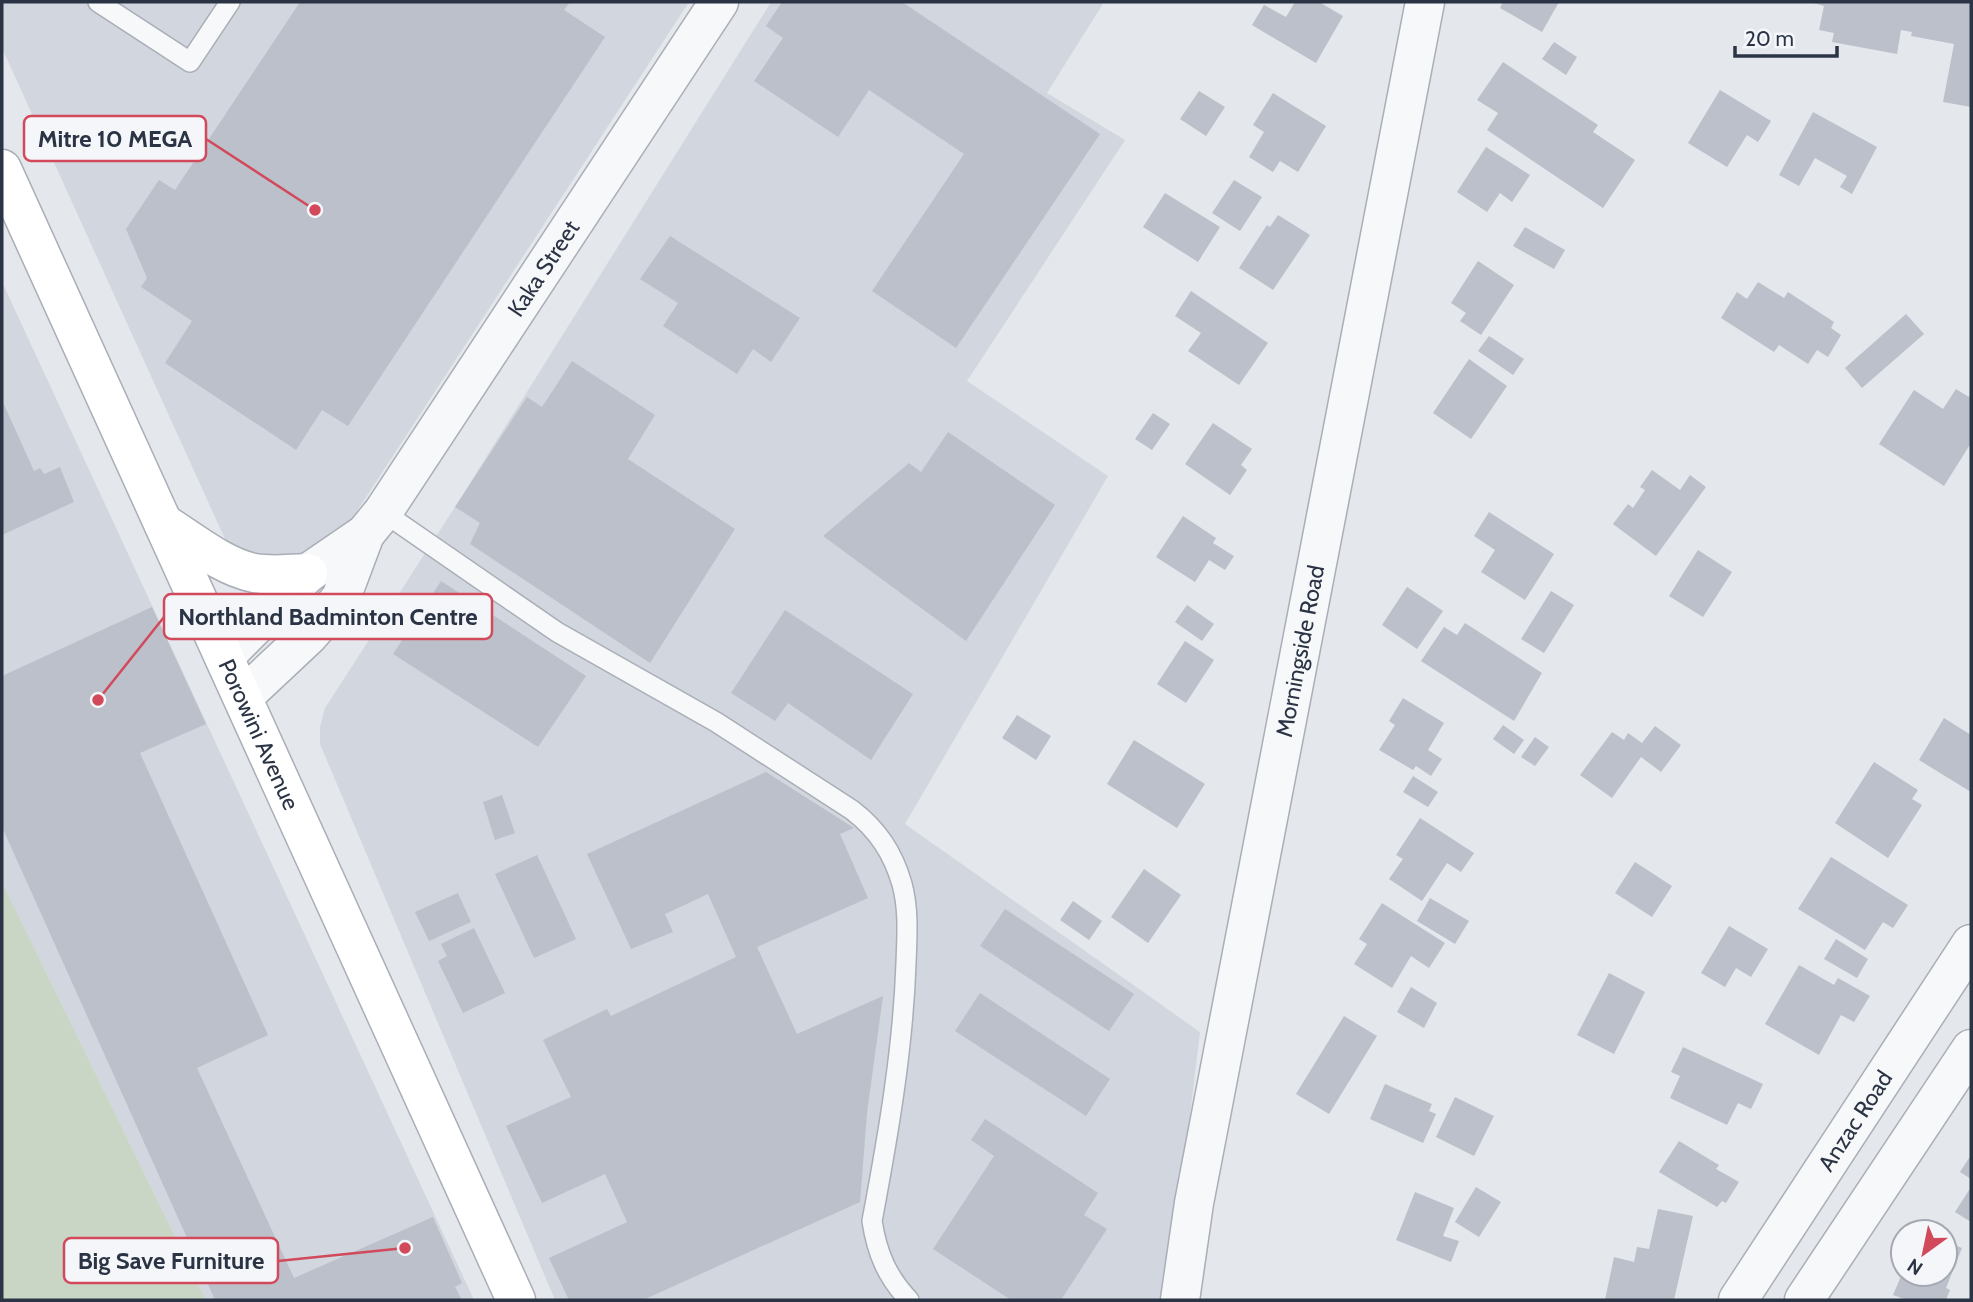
<svg xmlns="http://www.w3.org/2000/svg" width="1973" height="1302" viewBox="0 0 1973 1302" font-family="Cabin,sans-serif">
<style>
.built{fill:#d2d6de}
.green{fill:#c9d6c5}
.building{fill:#bbc0ca}
.lines{fill:none;stroke-linecap:round;stroke-linejoin:round}
.lane-casing{stroke:#a9aeb7;stroke-width:22}
.street-casing{stroke:#a9aeb7;stroke-width:41}
.secondary-casing{stroke:#a9aeb7;stroke-width:41}
.lane{stroke:#f7f8fa;stroke-width:19}
.street{stroke:#f7f8fa;stroke-width:38}
.secondary{stroke:#fff;stroke-width:38}
.labels{text-anchor:middle;stroke-width:7;stroke-linejoin:round;paint-order:stroke}
.street-label{font-size:23px;fill:#2b3445;stroke:#f4f6f9}
.leader{fill:none;stroke:#d1495b;stroke-width:2.5}
.callout-dot{fill:#d1495b;stroke:#f4f6f9;stroke-width:2.5}
.callout{fill:#f4f6f9;stroke:#d1495b;stroke-width:2.5}
.callout-label{font-size:24px;text-anchor:middle;font-weight:bold;fill:#2b3445}
</style>
<rect width="100%" height="100%" fill="#e4e7ec"/>
<g class="built">
<polygon points="2,2 689,2 325,560 235,561 2,48"/>
<polygon points="771,2 1104,2 1047,93 1125,140 967,381 1108,476 905,824 1200,1032 1168,1300 555,1300 320,744 320,727 325,708 455,507"/>
<polygon points="2,282 474,1300 206,1300 2,882"/>
</g>
<polygon class="green" points="2,882 206,1300 2,1299"/>
<g class="building">
<polygon points="300,2 570,2 564,10 605,37 348,426 322,410 296,450 165,363 192,321 141,287 147,278 126,229 159,180 175,190"/>
<polygon points="782,2 902,2 1100,134 956,348 872,291 964,154 869,90 838,137 754,81 783,38 766,26"/>
<polygon points="1295,2 1319,2 1343,16 1316,63 1252,25 1264,5 1286,17"/>
<polygon points="1503,2 1559,2 1542,32 1500,8"/>
<polygon points="1810,2 1971,2 1971,107 1943,102 1954,44 1911,36 1912,32 1901,30 1897,54 1832,42 1834,33 1819,30 1824,6"/>
<polygon points="1554,42 1577,57 1566,75 1542,59"/>
<polygon points="1503,62 1598,125 1593,132 1635,160 1603,208 1487,130 1498,113 1477,100"/>
<polygon points="1720,90 1771,121 1758,142 1747,135 1727,167 1688,143"/>
<polygon points="1199,91 1225,107 1206,136 1180,119"/>
<polygon points="1273,93 1326,126 1298,172 1280,161 1273,172 1249,157 1264,132 1253,125"/>
<polygon points="1813,112 1877,147 1852,194 1840,187 1847,176 1815,158 1799,186 1779,175"/>
<polygon points="1486,147 1530,175 1512,202 1500,193 1487,212 1457,192"/>
<polygon points="1234,180 1262,197 1240,231 1212,213"/>
<polygon points="1165,193 1220,227 1198,262 1143,227"/>
<polygon points="1278,215 1310,235 1273,290 1239,268 1267,225 1270,227"/>
<polygon points="1525,227 1565,250 1554,269 1513,246"/>
<polygon points="670,236 800,318 771,362 753,349 737,374 663,326 678,303 640,279"/>
<polygon points="1478,261 1514,285 1481,335 1460,321 1466,313 1451,303"/>
<polygon points="1758,282 1784,298 1788,292 1834,322 1831,328 1841,335 1828,357 1817,350 1808,364 1779,345 1774,352 1721,318 1737,292 1747,299"/>
<polygon points="1191,291 1268,343 1239,385 1188,351 1201,333 1175,316"/>
<polygon points="1906,314 1924,334 1862,388 1845,368"/>
<polygon points="1489,336 1524,359 1513,375 1478,351"/>
<polygon points="1469,359 1507,386 1471,439 1433,413"/>
<polygon points="572,361 655,415 628,459 735,529 650,663 470,544 480,523 455,507 527,397 542,407"/>
<polygon points="1956,389 1969,397 1971,393 1971,443 1944,486 1879,444 1914,390 1943,409"/>
<polygon points="2,400 34,471 40,468 44,474 60,467 74,502 2,535"/>
<polygon points="1153,413 1170,424 1152,450 1135,439"/>
<polygon points="1213,423 1252,449 1241,465 1247,470 1230,495 1185,464"/>
<polygon points="948,432 1055,505 966,641 823,536 909,463 921,472"/>
<polygon points="1652,470 1680,490 1690,475 1706,487 1656,556 1613,524 1628,504 1633,508 1645,490 1640,487"/>
<polygon points="1489,512 1554,554 1525,600 1481,572 1495,550 1474,536"/>
<polygon points="1183,516 1216,538 1213,543 1234,556 1225,570 1209,560 1195,582 1156,557"/>
<polygon points="1698,550 1732,572 1703,617 1669,596"/>
<polygon points="441,581 586,676 538,747 393,654"/>
<polygon points="1407,587 1443,611 1417,649 1382,625"/>
<polygon points="1551,591 1574,605 1544,653 1521,639"/>
<polygon points="1187,605 1214,624 1202,641 1175,622"/>
<polygon points="152,607 206,724 140,753 268,1035 197,1068 294,1278 433,1217 462,1283 455,1287 462,1300 215,1300 2,827 2,676"/>
<polygon points="785,610 913,694 871,760 788,703 775,721 731,693"/>
<polygon points="1465,623 1542,673 1514,721 1421,661 1444,627 1457,635"/>
<polygon points="1185,641 1214,660 1186,703 1157,684"/>
<polygon points="1403,698 1444,723 1428,750 1442,759 1431,776 1416,766 1413,770 1379,750 1395,725 1389,721"/>
<polygon points="1017,715 1051,736 1036,760 1002,738"/>
<polygon points="1944,718 1971,735 1971,792 1919,760"/>
<polygon points="1503,725 1524,740 1514,754 1493,739"/>
<polygon points="1655,726 1681,745 1661,772 1641,757 1612,798 1580,775 1612,732 1624,740 1628,733 1642,743"/>
<polygon points="1535,737 1549,747 1535,766 1521,757"/>
<polygon points="1134,740 1205,784 1177,828 1107,784"/>
<polygon points="1874,762 1918,790 1912,799 1922,805 1888,858 1835,823"/>
<polygon points="766,772 854,828 840,834 868,898 757,947 797,1034 883,996 867,1113 860,1202 643,1300 569,1300 549,1258 627,1222 605,1174 542,1203 506,1126 571,1097 543,1040 607,1009 611,1016 736,957 708,894 665,914 673,932 631,949 587,854"/>
<polygon points="1413,776 1438,792 1428,807 1403,792"/>
<polygon points="502,795 515,833 495,840 483,802"/>
<polygon points="1420,818 1474,853 1461,872 1447,863 1422,901 1389,879 1403,859 1396,855"/>
<polygon points="537,855 576,939 534,958 495,874"/>
<polygon points="1831,857 1908,905 1893,928 1883,922 1865,950 1798,909"/>
<polygon points="1635,862 1672,886 1652,917 1615,893"/>
<polygon points="1144,869 1181,895 1148,943 1111,917"/>
<polygon points="458,893 471,922 429,941 415,912"/>
<polygon points="1430,898 1469,921 1455,944 1417,921"/>
<polygon points="1073,901 1102,921 1089,940 1060,920"/>
<polygon points="1382,903 1445,943 1429,968 1411,956 1392,988 1354,964 1367,944 1359,939"/>
<polygon points="1005,909 1134,994 1109,1031 980,946"/>
<polygon points="1729,926 1768,949 1751,977 1736,968 1725,987 1701,973"/>
<polygon points="474,928 505,993 463,1013 438,961 447,956 441,944"/>
<polygon points="1836,939 1868,959 1857,978 1824,959"/>
<polygon points="1799,965 1834,985 1838,978 1870,996 1854,1022 1841,1015 1819,1055 1765,1024"/>
<polygon points="1609,973 1645,992 1614,1054 1577,1035"/>
<polygon points="1411,987 1437,1003 1424,1028 1397,1012"/>
<polygon points="980,993 1110,1079 1086,1116 955,1031"/>
<polygon points="1344,1016 1377,1036 1329,1114 1296,1094"/>
<polygon points="1683,1047 1763,1084 1751,1109 1738,1103 1727,1125 1670,1098 1680,1076 1671,1072"/>
<polygon points="1385,1084 1432,1104 1429,1111 1436,1114 1423,1143 1370,1119"/>
<polygon points="1455,1097 1494,1116 1474,1156 1436,1137"/>
<polygon points="985,1119 1098,1193 1084,1215 1107,1229 1061,1300 1011,1300 933,1249 994,1156 971,1140"/>
<polygon points="1679,1141 1719,1165 1716,1169 1739,1182 1726,1203 1722,1201 1717,1207 1659,1172"/>
<polygon points="1971,1155 1971,1179 1960,1172"/>
<polygon points="1476,1187 1501,1202 1479,1237 1455,1222"/>
<polygon points="1971,1187 1971,1222 1955,1212"/>
<polygon points="1415,1192 1454,1208 1443,1236 1459,1241 1451,1262 1396,1240"/>
<polygon points="1658,1209 1693,1216 1674,1300 1605,1300 1614,1257 1634,1262 1637,1247 1649,1249"/>
<polygon points="1923,1221 1951,1232 1946,1242 1962,1248 1946,1288 1950,1290 1946,1300 1907,1300 1893,1295 1902,1274 1945,1274 1945,1232 1919,1232"/>
</g>
<g class="lines">
<g class="lane-casing">
<g id="lane">
<polyline points="98,2 190,62 230,2"/>
<path d="M383,512L557,632L716,722L852,810C878,830 893,853 902,884C909,910 907,936 906,963C903,1050 888,1136 872,1221C877,1253 887,1277 909,1300"/>
</g>
</g>
<g class="street-casing">
<g id="street">
<path id="s1" d="M224,657L308,573L365,534L383,512L719,2"/>
<polyline points="243,697 308,636 341,598 365,534"/>
<path id="s2" d="M1180,1300L1194,1203L1425,2"/>
<path id="s3" d="M1738,1300L1971,944"/>
<polyline points="1804,1300 1971,1049"/>
</g>
</g>
<g class="secondary-casing">
<g id="secondary">
<path id="s4" d="M2,169L516,1300"/>
<path d="M163,523C191,540 221,566 254,573C272,576 290,574 308,573"/>
</g>
</g>
<use href="#lane" class="lane"/>
<use href="#street" class="street"/>
<use href="#secondary" class="secondary"/>
</g>
<g class="labels">
<g class="street-label">
<text dy="8" stroke="none"><textPath href="#s1" startOffset="508">Kaka Street</textPath></text>
<text dy="8" stroke="none"><textPath href="#s2" startOffset="660">Morningside Road</textPath></text>
<text dy="8" stroke="none"><textPath href="#s4" startOffset="621">Porowini Avenue</textPath></text>
<text dy="8" stroke="none"><textPath href="#s3" startOffset="214">Anzac Road</textPath></text>
</g>
</g>
<path class="leader" d="M315 210L206 139M98 700L164 617M405 1248L278 1261"/>
<g class="callout-dot">
<circle cx="315" cy="210" r="7"/>
<circle cx="98" cy="700" r="7"/>
<circle cx="405" cy="1248" r="7"/>
</g>
<g class="callout">
<rect x="24" y="116" width="182" height="45" rx="7"/>
<rect x="164" y="594" width="328" height="45" rx="7"/>
<rect x="64" y="1238" width="214" height="45" rx="7"/>
</g>
<g class="callout-label">
<text x="115" y="147">Mitre 10 MEGA</text>
<text x="328" y="625">Northland Badminton Centre</text>
<text x="171" y="1269">Big Save Furniture</text>
</g>
<rect width="1973" height="1302" fill="none" stroke="#2b3445" stroke-width="7"/>
<g transform="translate(1924 1253) rotate(213)"><circle r="33" fill="#f4f6f9" stroke="#a4a8b1" stroke-width="2"/>
<path d="M0-5L12 26L0 18L-12 26Z" fill="#d1495b"/>
<text y="-10" font-size="19" font-weight="bold" text-anchor="middle" fill="#2b3445">N</text>
</g>
<path d="M1735 46v10h102v-10" fill="none" stroke="#2b3445" stroke-width="3.5"/>
<text x="1745" y="46" font-size="21" fill="#2b3445" stroke="#f4f6f9" stroke-width="5" paint-order="stroke">20 m</text>
</svg>
